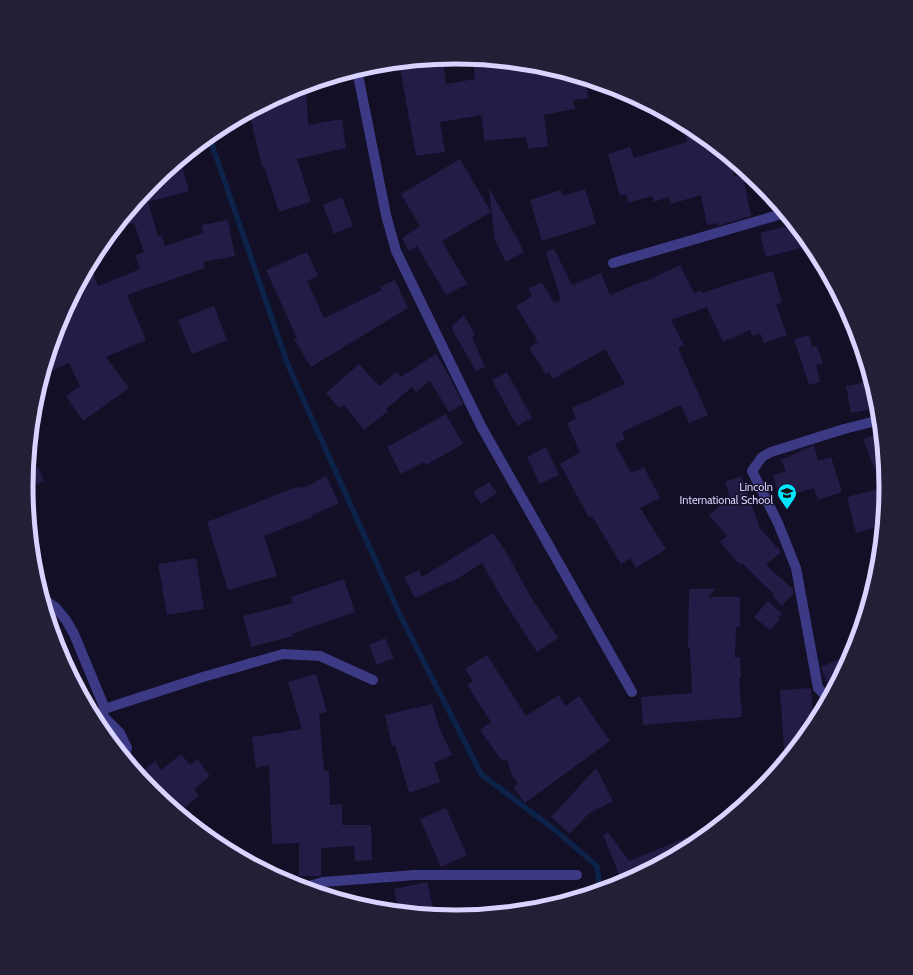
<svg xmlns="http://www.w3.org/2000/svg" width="913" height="975" viewBox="0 0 913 975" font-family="Cabin,sans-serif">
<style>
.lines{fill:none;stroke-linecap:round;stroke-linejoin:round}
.stream{stroke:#0c2248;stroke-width:5.5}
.building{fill:#241b47}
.minor{stroke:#3d3a85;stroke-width:10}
.labels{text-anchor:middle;stroke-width:3;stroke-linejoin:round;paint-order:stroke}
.poi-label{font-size:11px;fill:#d9d4ff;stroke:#130f26;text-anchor:end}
.rim{fill:none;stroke:#d9d4ff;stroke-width:5}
</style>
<rect width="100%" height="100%" fill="#130f26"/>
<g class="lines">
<polyline class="stream" points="209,136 288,365 399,613 481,774 555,830 597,866 600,892"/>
</g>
<g class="building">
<polygon points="443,58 446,84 475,79 473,59 541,65 585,79 588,98 573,100 575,109 544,115 548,146 528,149 526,137 484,141 482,115 440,122 445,152 416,156 399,63"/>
<polygon points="306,85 308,125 342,119 346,148 297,159 311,202 279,212 264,166 262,167 249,112 292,90"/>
<polygon points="682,122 696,130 730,158 734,176 743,174 751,216 717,226 717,223 707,225 701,195 671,204 668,197 654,202 652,196 628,203 626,194 620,196 608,154 630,147 634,158 687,142"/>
<polygon points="460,159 491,212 442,241 467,284 446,295 417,246 409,251 402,238 420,226 401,194"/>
<polygon points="180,160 189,191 148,202 158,236 161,235 165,246 203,233 202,225 228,220 235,256 203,262 205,268 127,295 146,340 106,357 129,388 83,421 66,396 80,386 69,363 43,375 51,350 58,347 54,339 59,323 90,264 98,286 140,269 135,255 144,252 134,223 115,228 152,183"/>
<polygon points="489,188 522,247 521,247 524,252 506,262 495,241"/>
<polygon points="585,189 596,224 542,241 530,200 561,190 563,196"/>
<polygon points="342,197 353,226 334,234 323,205"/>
<polygon points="795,224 812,245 766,257 760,233"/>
<polygon points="554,249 572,285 601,273 610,295 644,281 644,282 680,265 694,293 701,290 702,293 741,280 773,271 782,303 776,304 787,335 764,343 760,333 752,336 750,330 723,342 707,307 671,320 684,345 678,348 708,415 689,423 681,405 622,432 625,439 615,444 631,473 644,467 660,498 640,508 666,549 636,568 630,558 621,564 592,516 589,518 560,464 580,452 567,423 576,419 572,408 625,384 605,349 553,379 549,372 546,374 529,348 538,342 516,306 532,296 528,289 542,282 554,303 561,300 546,252"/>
<polygon points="307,252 318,276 307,281 324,318 382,290 380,287 395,280 408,308 311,367 294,339 297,338 266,270"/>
<polygon points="214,306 227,340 192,354 178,320"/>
<polygon points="464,315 475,335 472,337 485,367 476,371 452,329 453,328 452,326"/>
<polygon points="809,335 812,347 817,346 823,363 816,365 820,382 809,385 794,339"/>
<polygon points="436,354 449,376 463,404 449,412 430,381 416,392 412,387 386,409 388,411 364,430 344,405 339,408 326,393 359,364 379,386 397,372 401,377"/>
<polygon points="507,372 532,418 517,426 492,380"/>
<polygon points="872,381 876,394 876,408 851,413 846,386"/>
<polygon points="446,414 463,444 426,465 424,462 401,474 387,447"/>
<polygon points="882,433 887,488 883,525 856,533 847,497 882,488 863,439"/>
<polygon points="814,445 818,461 831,457 842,492 818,500 814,488 780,498 773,475 786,471 781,460"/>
<polygon points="546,447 559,475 540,484 527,457"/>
<polygon points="38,467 44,481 26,489 28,472"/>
<polygon points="326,476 339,503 311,516 312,517 264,536 277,576 228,590 207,522 299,486 300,488 308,486"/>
<polygon points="741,476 759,525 758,526 781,552 766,565 793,589 794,593 782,606 773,596 774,594 759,580 742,563 740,565 720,542 727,536 709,515 730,497 725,482"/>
<polygon points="489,482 497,493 481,504 473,492"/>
<polygon points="493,533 506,552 536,606 537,606 558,638 537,652 503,600 482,563 452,582 451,581 415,598 404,577 419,570 422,577"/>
<polygon points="196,558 204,609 167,615 158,564"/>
<polygon points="344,579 355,612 292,634 293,636 251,647 243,616 293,603 291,597"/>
<polygon points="689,589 716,589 708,597 740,597 740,627 736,627 735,658 740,657 741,678 739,678 742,717 643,725 641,697 692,693 690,648 688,648"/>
<polygon points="768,601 782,614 778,618 780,619 770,630 754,617"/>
<polygon points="385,638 394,658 377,665 369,645"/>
<polygon points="854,652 833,691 830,690 821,667"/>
<polygon points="487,655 526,716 559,695 565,706 579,696 610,741 525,803 513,787 518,784 512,775 507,760 502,761 480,730 491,722 467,685 473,681 465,669"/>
<polygon points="316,674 327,712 319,714 324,771 329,770 330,805 342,804 342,825 371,825 372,860 355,861 354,846 321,848 321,876 299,876 299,843 272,844 269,765 256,768 252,737 302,729 288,682"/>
<polygon points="811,688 814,727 785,763 780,690"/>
<polygon points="432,704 439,727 452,755 434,763 440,782 409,793 395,745 392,746 385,715"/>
<polygon points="181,754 190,765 197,759 210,776 194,789 199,796 178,813 152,792 138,775 155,761 161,770"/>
<polygon points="596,768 613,801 588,814 570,834 551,817"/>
<polygon points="446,808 467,855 441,867 420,819"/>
<polygon points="608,832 629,861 695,834 699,843 623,884 603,835"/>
<polygon points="427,882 435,916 399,912 394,889"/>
</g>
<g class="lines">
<g class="minor">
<polyline points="357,70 386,215 396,251 481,426 632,692"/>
<polyline points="613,263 785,213"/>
<polyline points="42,598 55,607 66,620 74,634 103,704 104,709 102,715 94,719"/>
<polyline points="830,697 827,697 818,688 796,568 778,523 752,471 762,457 771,452 844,429 880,420"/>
<polyline points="104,709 203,677 283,654 320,656 373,680"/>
<polyline points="102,715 120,733 127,748 124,758"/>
<polyline points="302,888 323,882 415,875 577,875"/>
</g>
</g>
<defs>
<g id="school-pin" transform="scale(1)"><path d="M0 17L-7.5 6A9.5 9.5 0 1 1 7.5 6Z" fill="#00e5ff" stroke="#130f26"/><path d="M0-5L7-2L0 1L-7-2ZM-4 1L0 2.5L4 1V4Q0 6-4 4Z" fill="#111"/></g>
</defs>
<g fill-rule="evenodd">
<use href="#school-pin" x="787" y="493"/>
</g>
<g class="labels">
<g class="poi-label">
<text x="773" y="491">Lincoln<tspan x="773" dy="13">International School</tspan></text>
</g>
</g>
<path d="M0 0H913V975H0ZM33 487a423 423 0 1 1 846 0a423 423 0 1 1-846 0Z" fill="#231f37" fill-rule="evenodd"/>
<path class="rim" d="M33 487a423 423 0 1 1 846 0a423 423 0 1 1-846 0Z"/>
</svg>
